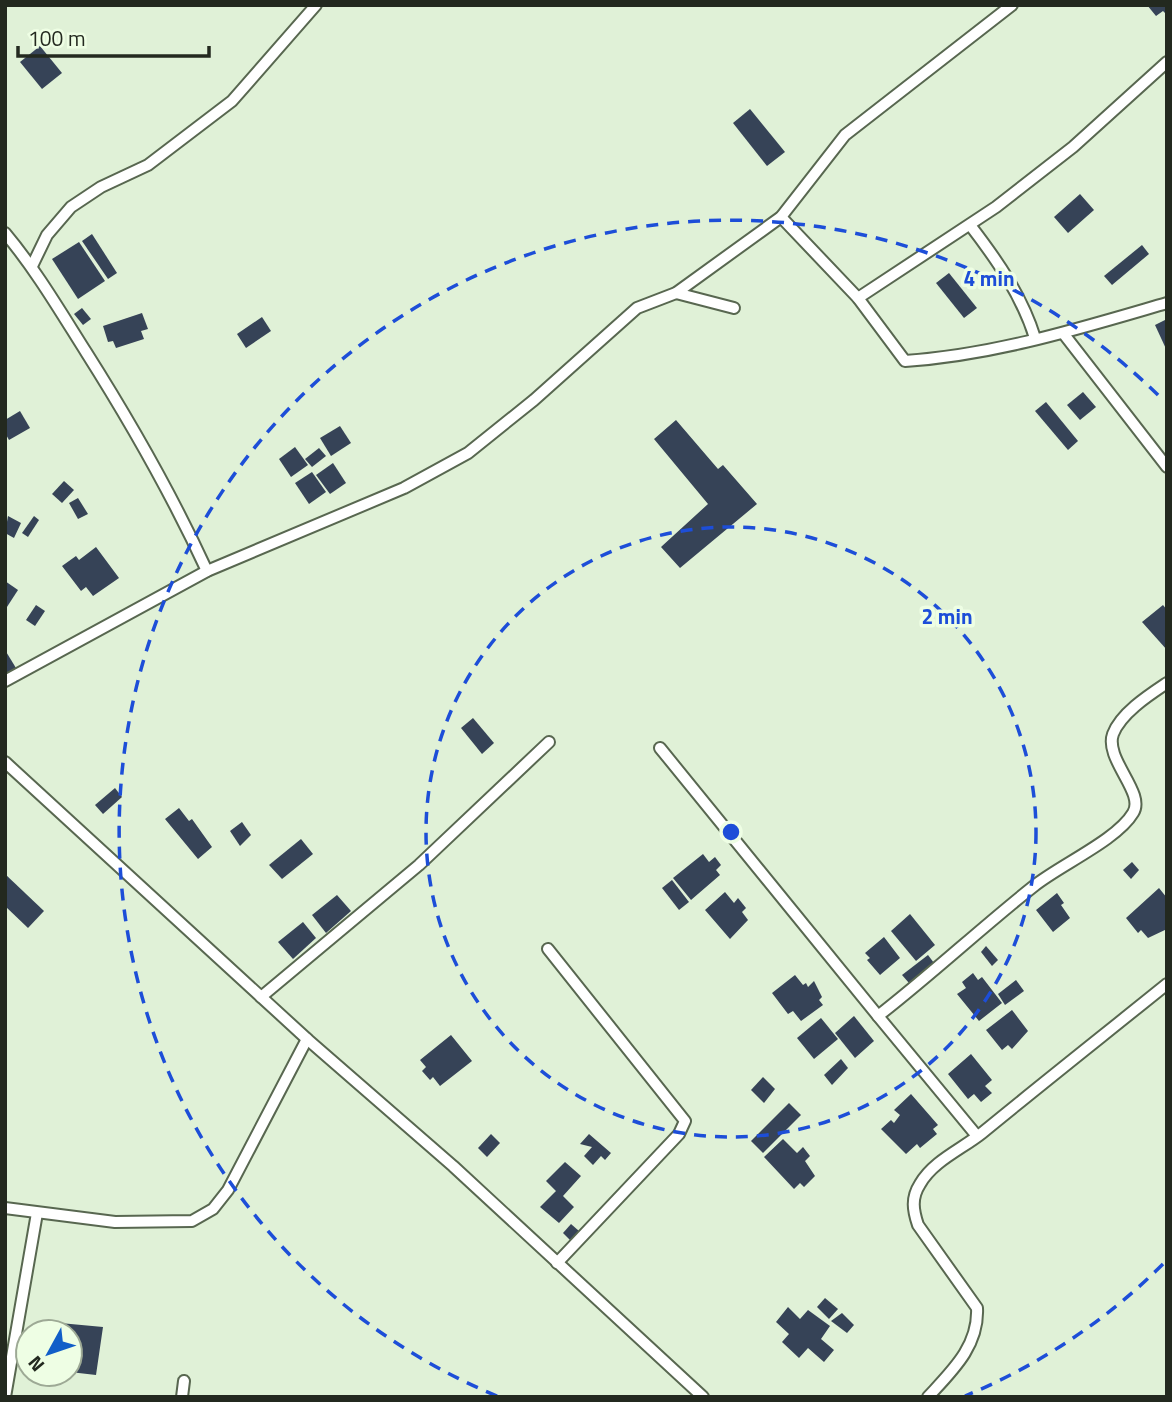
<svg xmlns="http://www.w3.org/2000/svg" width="1172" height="1402" viewBox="0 0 1172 1402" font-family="'Titillium Web',sans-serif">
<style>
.building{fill:#364357}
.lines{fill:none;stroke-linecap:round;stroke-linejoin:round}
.minor-casing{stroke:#586750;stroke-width:14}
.minor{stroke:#fff;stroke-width:10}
.ring{fill:none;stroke:#1d4ed8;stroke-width:3.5;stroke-dasharray:12 9}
.centre{fill:#1d4ed8;stroke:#eefee4;stroke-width:3.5}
.ring-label{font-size:21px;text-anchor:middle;font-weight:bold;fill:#1d4ed8;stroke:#eefee4;stroke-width:7;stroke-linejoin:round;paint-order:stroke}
</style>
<rect width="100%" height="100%" fill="#e0f1d7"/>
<g class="building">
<polygon points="1147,5 1167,5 1167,15 1163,11 1156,16"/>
<polygon points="40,46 62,73 42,89 20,62"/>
<polygon points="750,109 785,152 767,166 733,123"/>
<polygon points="1080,194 1094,210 1068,233 1054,217"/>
<polygon points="92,234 117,273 108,279 82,241"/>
<polygon points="79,242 105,281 78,299 52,259"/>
<polygon points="1142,245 1149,254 1112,285 1104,276"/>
<polygon points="949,273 977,308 964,318 936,283"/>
<polygon points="82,308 91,319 83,325 74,314"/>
<polygon points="142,313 148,329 141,331 144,339 116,348 113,341 108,342 103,326"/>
<polygon points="262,317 271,331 246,348 237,334"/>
<polygon points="1167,319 1167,351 1155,325"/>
<polygon points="1083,392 1096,407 1080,420 1067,405"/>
<polygon points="1046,402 1078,441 1068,450 1035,411"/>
<polygon points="20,411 30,428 9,440 5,433 5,420"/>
<polygon points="676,420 718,469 723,465 757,504 680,568 661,547 708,504 654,439"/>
<polygon points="340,426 351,443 331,456 320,438"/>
<polygon points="295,447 308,465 291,477 279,459"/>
<polygon points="319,448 326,456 312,467 305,459"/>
<polygon points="333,463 346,483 330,494 316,475"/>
<polygon points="312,472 326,492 309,504 295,483"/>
<polygon points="64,481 74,490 62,503 52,494"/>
<polygon points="78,498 88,514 78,519 69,503"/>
<polygon points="8,516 21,523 14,538 5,533"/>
<polygon points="34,516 39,520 28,537 22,533"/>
<polygon points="96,547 119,578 93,596 86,587 81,591 62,566 76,556 79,560"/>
<polygon points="5,581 18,590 5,610"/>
<polygon points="36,605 45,611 35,626 26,620"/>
<polygon points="1163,605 1167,610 1167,650 1142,622"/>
<polygon points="5,650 16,668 5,675"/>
<polygon points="473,718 494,743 482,754 461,728"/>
<polygon points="115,788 122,797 103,814 95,805"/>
<polygon points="179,808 189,821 192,819 212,847 198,859 165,819"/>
<polygon points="242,822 251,835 240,846 230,831"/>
<polygon points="301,839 313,854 282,879 269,865"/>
<polygon points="703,854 709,862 715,857 721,865 716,870 720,875 691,900 673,878"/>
<polygon points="1132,862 1139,870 1131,879 1123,870"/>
<polygon points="5,874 44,911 28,928 5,906"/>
<polygon points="672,880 689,902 679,910 662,888"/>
<polygon points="1159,888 1167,898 1167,929 1148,938 1141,930 1138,933 1126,918"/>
<polygon points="725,892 734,903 738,898 746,908 742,912 748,920 730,939 705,910"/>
<polygon points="1057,893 1064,903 1061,905 1070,918 1053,932 1036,910"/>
<polygon points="337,895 351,911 326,933 312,915"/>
<polygon points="910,914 935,945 916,961 891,931"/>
<polygon points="303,922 316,938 293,959 278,942"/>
<polygon points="884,937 900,958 880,975 867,960 870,958 865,953"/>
<polygon points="986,946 998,960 992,966 981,952"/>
<polygon points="928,955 934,963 909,983 902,975"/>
<polygon points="973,973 978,980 982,977 1002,1003 979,1021 957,994 966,988 962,982"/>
<polygon points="795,975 803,985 806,983 808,987 814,981 822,997 819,1000 823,1005 801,1021 793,1011 788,1014 772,993"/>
<polygon points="1016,980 1024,991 1005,1005 998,994"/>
<polygon points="1012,1010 1028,1031 1012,1049 1008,1045 1002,1050 986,1030"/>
<polygon points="854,1016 874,1041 855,1058 835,1033"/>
<polygon points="821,1018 838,1039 814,1059 797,1038"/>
<polygon points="451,1035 472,1061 440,1086 433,1077 430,1080 422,1071 426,1067 420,1060"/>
<polygon points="971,1054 992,1080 985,1086 992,1093 981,1102 974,1094 968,1099 948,1074"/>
<polygon points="841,1059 848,1068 832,1085 824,1075"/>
<polygon points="763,1077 775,1089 764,1103 751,1090"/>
<polygon points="911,1094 938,1125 933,1129 937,1134 920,1148 917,1144 906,1154 881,1129 891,1120 894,1123 900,1115 894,1110"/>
<polygon points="789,1103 801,1115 763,1153 751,1141"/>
<polygon points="491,1134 500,1143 487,1157 478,1148"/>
<polygon points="589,1134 611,1153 605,1160 601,1156 593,1165 584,1156 592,1147 580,1144"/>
<polygon points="783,1139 797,1153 803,1147 810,1156 805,1161 815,1176 804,1187 800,1183 794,1189 764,1157"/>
<polygon points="565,1162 581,1176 563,1196 574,1207 559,1223 540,1207 556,1191 546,1181"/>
<polygon points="571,1224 579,1231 570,1240 563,1233"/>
<polygon points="825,1298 838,1309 829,1319 817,1307"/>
<polygon points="788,1307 800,1319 808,1310 830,1326 821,1339 834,1350 824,1362 808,1348 799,1358 782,1342 789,1334 776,1322"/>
<polygon points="842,1313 854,1325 847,1333 831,1321"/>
<polygon points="60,1323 103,1327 96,1375 70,1372 70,1332 58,1332"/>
</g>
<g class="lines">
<g class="minor-casing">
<g id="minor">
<path d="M781,217L858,298L905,361C995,355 1081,328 1167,303"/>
<path d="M970,225C997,260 1022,296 1035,338"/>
<path d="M5,233C36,270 60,311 86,352C131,423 172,495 207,571"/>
<polyline points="32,266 47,235 71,207 101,187 148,165 232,101 316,5"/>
<polyline points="676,293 734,308"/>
<polyline points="858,298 996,207 1073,147 1167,62"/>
<polyline points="1063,333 1167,467"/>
<polyline points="5,681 207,571 404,488 468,453 534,400 637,308 676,293 781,217 845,135 1012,5"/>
<polyline points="660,748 878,1016"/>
<polyline points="5,762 307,1039 453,1166 703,1397"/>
<polyline points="548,949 685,1121 679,1134 557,1263"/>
<polyline points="261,997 419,865 549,742"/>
<path d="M977,1136L878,1016C932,974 981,928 1034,886C1060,865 1117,840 1133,813C1146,793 1104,759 1113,734C1121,713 1149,695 1167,683"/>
<polyline points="5,1208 115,1222 192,1221 213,1209 228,1190 307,1039"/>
<polyline points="5,1397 37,1213"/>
<polyline points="182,1397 184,1381"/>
<path d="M928,1397C952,1371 979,1346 977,1308L918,1225C913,1210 911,1198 920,1184C933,1161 962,1149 982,1133C1043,1083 1105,1034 1167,984"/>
</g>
</g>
<use href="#minor" class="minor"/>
</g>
<g class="ring">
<circle cx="731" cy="832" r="305"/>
<path d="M1163 1264A611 611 0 0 1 965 1396M497 1396A611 611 0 1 1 1163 400"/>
</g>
<circle cx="731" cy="832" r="10" class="centre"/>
<g class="ring-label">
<text x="989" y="286">4 min</text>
<text x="947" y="624">2 min</text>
</g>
<rect width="1172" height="1402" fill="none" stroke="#23291f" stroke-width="14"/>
<g transform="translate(49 1353) rotate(230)"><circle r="33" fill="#eefee4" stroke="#9da995" stroke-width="2"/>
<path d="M0-5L12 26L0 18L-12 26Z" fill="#115ec8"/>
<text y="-10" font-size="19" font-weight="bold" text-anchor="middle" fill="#23291f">N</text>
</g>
<path d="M18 46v10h191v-10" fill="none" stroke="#23291f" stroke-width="3.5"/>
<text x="28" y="46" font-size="21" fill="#23291f" stroke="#eefee4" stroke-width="5" paint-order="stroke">100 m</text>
</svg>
